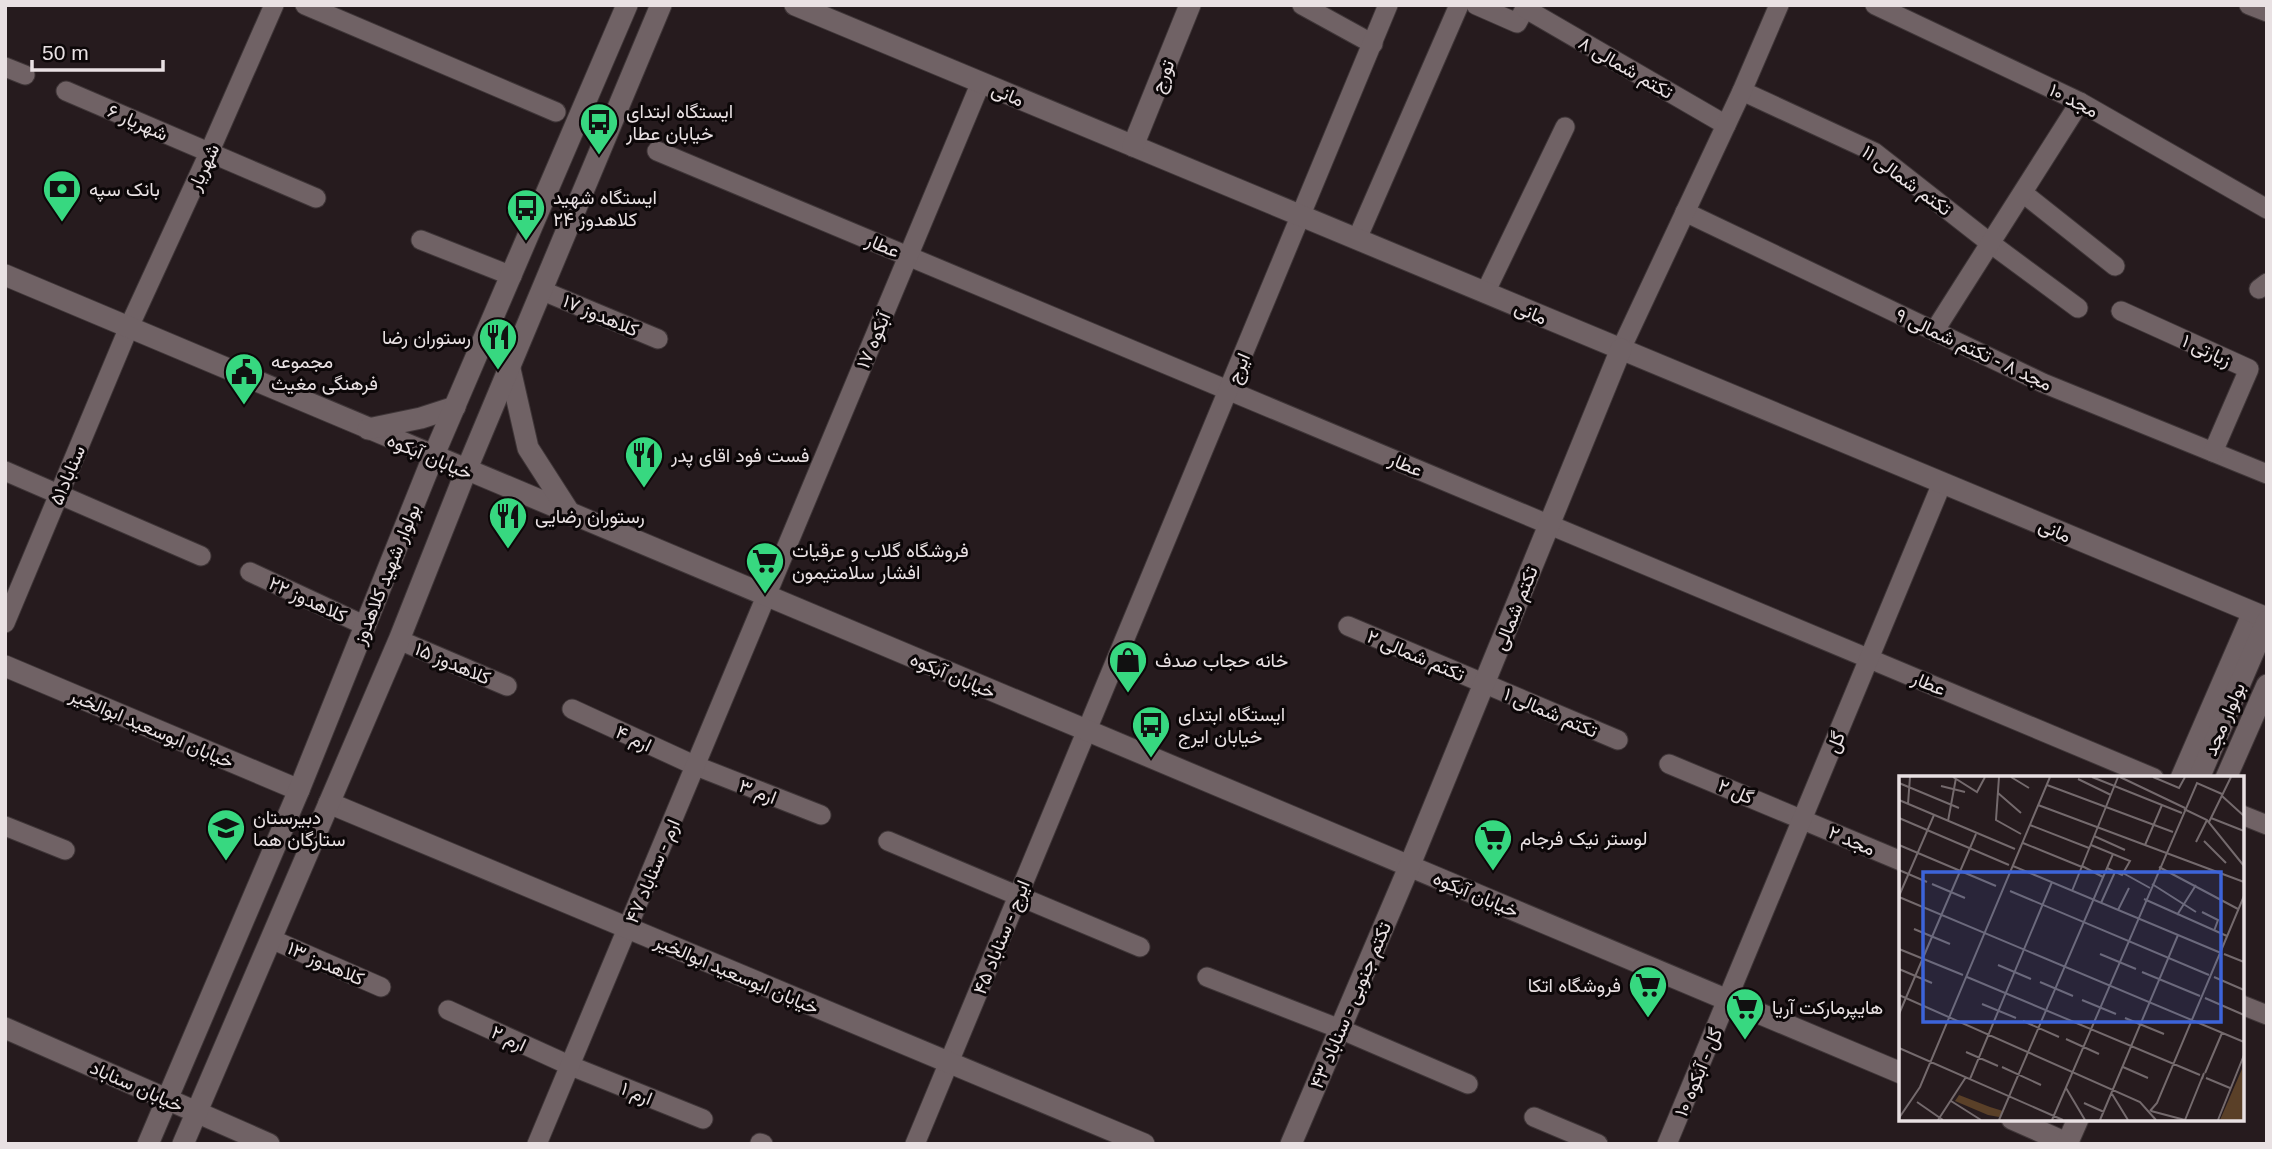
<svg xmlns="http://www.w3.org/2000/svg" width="2272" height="1149" viewBox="0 0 2272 1149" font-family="Helvetica,Vazirmatn,sans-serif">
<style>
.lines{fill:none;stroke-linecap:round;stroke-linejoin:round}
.street-casing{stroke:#3f3638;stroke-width:21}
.secondary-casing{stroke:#3f3638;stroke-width:23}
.street{stroke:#706265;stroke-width:19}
.secondary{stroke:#706265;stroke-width:21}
.labels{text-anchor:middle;stroke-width:6;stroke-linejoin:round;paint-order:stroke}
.street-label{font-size:19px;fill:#e9e1e3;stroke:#0c0708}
.poi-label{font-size:19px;fill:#e9e1e3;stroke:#0c0708;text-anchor:start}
.inset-road{fill:none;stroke:#746a6d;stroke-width:2}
.view{fill:#3c64da;fill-opacity:0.15;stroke:#3c64da;stroke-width:3.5}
.inset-edge{fill:none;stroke:#e9e1e3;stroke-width:3.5}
</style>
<rect width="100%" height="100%" fill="#261b1e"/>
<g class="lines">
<g class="street-casing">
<g id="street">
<polyline points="305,5 556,112"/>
<polyline points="1302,5 1373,44"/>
<polyline points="1476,5 1517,23 1527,5"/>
<polyline points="1875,5 2080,102 2267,209"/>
<polyline points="2249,5 2267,12"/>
<polyline points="1526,9 1726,125"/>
<polyline points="5,67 25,75"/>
<polyline points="66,91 316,198"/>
<polyline points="1742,91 1874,152 1990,243 2078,308"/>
<polyline points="657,151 2154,778"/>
<polyline points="2023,193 2115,266"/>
<polyline points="1685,212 2043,383 2267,474"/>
<polyline points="1357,239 1459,5"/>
<polyline points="421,240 512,276"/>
<polyline points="2259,289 2267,283"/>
<polyline points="543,291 658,339"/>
<polyline points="1485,293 1565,127"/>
<polyline points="2121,311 2249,369 2213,452"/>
<polyline points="1935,330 2080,102"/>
<polyline points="1621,349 1742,91 1779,5"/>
<polyline points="5,471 201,556"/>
<polyline points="250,572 366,626"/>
<polyline points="5,623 129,327 209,153 274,5"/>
<polyline points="1348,626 1618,740"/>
<polyline points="399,640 507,686"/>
<polyline points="572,709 696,766 821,815"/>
<polyline points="1669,764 1901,861"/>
<polyline points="2180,778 2252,612"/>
<polyline points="2242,815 2267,825"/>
<polyline points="5,826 65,850"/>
<polyline points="888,841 1140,947"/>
<polyline points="271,939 381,987"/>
<polyline points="1207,977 1340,1029 1468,1084"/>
<polyline points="2242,1005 2267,1015"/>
<polyline points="448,1010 571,1066 703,1119"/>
<polyline points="1534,1117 1598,1144"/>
<polyline points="760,1143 763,1144"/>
<polyline points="537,1144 981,82"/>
<polyline points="915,1144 1388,5"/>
<polyline points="1667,1144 1942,483"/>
</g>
</g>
<g class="secondary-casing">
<g id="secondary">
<polyline points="795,5 2267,618"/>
<polyline points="1133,146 1190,5"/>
<polyline points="5,275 1901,1073"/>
<polyline points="510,369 528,448 571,515"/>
<polyline points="368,429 421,418 455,407"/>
<polyline points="5,666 299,790"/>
<polyline points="2199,778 2267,621"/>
<polyline points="2226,778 2267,685"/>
<polyline points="329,803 1144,1144"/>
<polyline points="5,1028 269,1144"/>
<polyline points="2012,1119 2069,1144"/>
<polyline points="148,1144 299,790 433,457 627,5"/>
<polyline points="183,1144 399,640 466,471 661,5"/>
<polyline points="1291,1144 1409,867 1621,349"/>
<polyline points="2067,1144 2078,1119"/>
</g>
</g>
<use href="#street" class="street"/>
<use href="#secondary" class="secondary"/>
</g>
<defs>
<g id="bus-pin" transform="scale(2.0125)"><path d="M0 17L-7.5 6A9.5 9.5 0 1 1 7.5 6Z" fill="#37d880" stroke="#0c0708"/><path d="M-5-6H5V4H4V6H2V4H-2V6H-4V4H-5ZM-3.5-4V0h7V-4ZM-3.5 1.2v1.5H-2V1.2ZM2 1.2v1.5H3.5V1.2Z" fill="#111"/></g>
<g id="bank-pin" transform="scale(2.0125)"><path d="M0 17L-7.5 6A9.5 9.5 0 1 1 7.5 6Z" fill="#37d880" stroke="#0c0708"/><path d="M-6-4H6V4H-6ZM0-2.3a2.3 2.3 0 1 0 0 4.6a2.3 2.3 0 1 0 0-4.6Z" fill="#111"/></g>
<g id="restaurant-pin" transform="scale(2.0125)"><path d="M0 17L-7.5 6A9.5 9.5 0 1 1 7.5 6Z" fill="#37d880" stroke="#0c0708"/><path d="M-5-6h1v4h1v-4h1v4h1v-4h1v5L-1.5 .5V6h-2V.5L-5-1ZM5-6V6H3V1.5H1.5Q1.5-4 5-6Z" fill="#111"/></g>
<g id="civic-pin" transform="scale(2.0125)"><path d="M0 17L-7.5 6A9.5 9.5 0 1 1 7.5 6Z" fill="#37d880" stroke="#0c0708"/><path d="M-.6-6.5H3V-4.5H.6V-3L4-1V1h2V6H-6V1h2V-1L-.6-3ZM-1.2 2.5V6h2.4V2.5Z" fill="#111"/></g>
<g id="supermarket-pin" transform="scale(2.0125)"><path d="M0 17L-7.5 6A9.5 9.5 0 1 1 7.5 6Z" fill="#37d880" stroke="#0c0708"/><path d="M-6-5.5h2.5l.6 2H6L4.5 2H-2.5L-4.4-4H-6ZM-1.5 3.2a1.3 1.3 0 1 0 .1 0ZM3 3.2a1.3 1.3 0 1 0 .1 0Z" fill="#111"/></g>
<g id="shop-pin" transform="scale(2.0125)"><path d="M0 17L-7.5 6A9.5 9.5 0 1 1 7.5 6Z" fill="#37d880" stroke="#0c0708"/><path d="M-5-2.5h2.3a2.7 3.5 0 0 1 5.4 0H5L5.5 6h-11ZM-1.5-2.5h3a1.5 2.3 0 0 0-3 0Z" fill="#111"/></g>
<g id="school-pin" transform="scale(2.0125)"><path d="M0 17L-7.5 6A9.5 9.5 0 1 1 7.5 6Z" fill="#37d880" stroke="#0c0708"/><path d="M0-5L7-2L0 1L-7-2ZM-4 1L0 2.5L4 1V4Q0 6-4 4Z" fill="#111"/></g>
</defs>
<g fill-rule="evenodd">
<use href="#bus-pin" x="599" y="122"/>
<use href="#bank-pin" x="62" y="189"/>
<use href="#bus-pin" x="526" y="208"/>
<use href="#restaurant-pin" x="498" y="337"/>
<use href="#civic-pin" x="244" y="372"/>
<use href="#restaurant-pin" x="644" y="455"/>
<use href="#restaurant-pin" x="508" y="516"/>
<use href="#supermarket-pin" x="765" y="561"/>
<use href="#shop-pin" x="1128" y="660"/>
<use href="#bus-pin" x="1151" y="725"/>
<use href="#school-pin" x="226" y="828"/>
<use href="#supermarket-pin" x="1493" y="838"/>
<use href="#supermarket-pin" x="1648" y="985"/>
<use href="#supermarket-pin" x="1745" y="1007"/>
</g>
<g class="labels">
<g class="street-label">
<text transform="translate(1626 67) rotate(30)" y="7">تکتم شمالی ۸</text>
<text transform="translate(1162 76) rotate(-68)" y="7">تورج</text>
<text transform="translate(1008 94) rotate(23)" y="7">مانی</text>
<text transform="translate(2074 100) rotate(27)" y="7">مجد ۱۰</text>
<text transform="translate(138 122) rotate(24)" y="7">شهریار ۶</text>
<text transform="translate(203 167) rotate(-65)" y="7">شهریار</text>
<text transform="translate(1907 180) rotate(36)" y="7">تکتم شمالی ۱۱</text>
<text transform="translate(883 245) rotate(23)" y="7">عطار</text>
<text transform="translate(1531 312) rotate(23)" y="7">مانی</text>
<text transform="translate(601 315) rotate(23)" y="7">کلاهدوز ۱۷</text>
<text transform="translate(873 340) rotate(-67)" y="7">آبکوه ۱۷</text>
<text transform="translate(1974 349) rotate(25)" y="7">مجد ۸ - تکتم شمالی ۹</text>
<text transform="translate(2207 350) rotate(25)" y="7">زیارتی ۱</text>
<text transform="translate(1238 368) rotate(-67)" y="7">ایرج</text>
<text transform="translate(430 456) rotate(23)" y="7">خیابان آبکوه</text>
<text transform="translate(1406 464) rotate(23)" y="7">عطار</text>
<text transform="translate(67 475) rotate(-67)" y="7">سناباد۵۱</text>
<text transform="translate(2055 530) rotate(23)" y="7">مانی</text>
<text transform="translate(386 574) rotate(-68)" y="7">بولوار شهید کلاهدوز</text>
<text transform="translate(308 599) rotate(25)" y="7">کلاهدوز ۲۲</text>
<text transform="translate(1515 608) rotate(-68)" y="7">تکتم شمالی</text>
<text transform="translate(1416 655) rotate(23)" y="7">تکتم شمالی ۲</text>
<text transform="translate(453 663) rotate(23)" y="7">کلاهدوز ۱۵</text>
<text transform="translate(953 675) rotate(23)" y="7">خیابان آبکوه</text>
<text transform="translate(1929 683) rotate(23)" y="7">عطار</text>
<text transform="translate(1551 712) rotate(23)" y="7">تکتم شمالی ۱</text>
<text transform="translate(2224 719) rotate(-67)" y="7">بولوار مجد</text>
<text transform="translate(152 728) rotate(23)" y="7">خیابان ابوسعید ابوالخیر</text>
<text transform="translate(634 738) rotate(25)" y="7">ارم ۴</text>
<text transform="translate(1835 742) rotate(-68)" y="7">گل</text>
<text transform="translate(758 791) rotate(21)" y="7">ارم ۳</text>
<text transform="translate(1736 791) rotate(23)" y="7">گل ۲</text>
<text transform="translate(1852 840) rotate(23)" y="7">مجد ۲</text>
<text transform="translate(652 871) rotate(-67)" y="7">ارم - سناباد ۴۷</text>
<text transform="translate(1476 894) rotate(23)" y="7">خیابان آبکوه</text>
<text transform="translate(1001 937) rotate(-68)" y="7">ایرج - سناباد ۴۵</text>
<text transform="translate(326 963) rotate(24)" y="7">کلاهدوز ۱۳</text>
<text transform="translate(737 974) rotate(23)" y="7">خیابان ابوسعید ابوالخیر</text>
<text transform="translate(1350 1005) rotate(-67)" y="7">تکتم جنوبی - سناباد ۴۳</text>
<text transform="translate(509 1038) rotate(25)" y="7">ارم ۲</text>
<text transform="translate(1698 1072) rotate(-67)" y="7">گل - آبکوه ۱۰</text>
<text transform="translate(137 1086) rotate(24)" y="7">خیابان سناباد</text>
<text transform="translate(637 1093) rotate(22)" y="7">ارم ۱</text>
</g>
<g class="poi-label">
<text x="626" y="118">ایستگاه ابتدای<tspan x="626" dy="22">خیابان عطار</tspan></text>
<text x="89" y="196">بانک سپه</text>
<text x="553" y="204">ایستگاه شهید<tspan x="553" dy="22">کلاهدوز ۲۴</tspan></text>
<text x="471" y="344" text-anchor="end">رستوران رضا</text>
<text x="271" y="368">مجموعه<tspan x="271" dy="22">فرهنگی مغیث</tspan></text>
<text x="671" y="462">فست فود اقای پدر</text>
<text x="535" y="523">رستوران رضایی</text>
<text x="792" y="557">فروشگاه گلاب و عرقیات<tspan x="792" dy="22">افشار سلامتیمون</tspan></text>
<text x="1155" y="667">خانه حجاب صدف</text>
<text x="1178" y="721">ایستگاه ابتدای<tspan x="1178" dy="22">خیابان ایرج</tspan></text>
<text x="253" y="824">دبیرستان<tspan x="253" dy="22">ستارگان هما</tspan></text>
<text x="1520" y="845">لوستر نیک فرجام</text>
<text x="1621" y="992" text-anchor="end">فروشگاه اتکا</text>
<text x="1772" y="1014">هایپرمارکت آریا</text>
</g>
</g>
<g transform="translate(1899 776)">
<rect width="345" height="345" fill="#261b1e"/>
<path d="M343,293L345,344H321ZM60,319L91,331L104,335L100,341L89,339L56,325Z" fill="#5a4028"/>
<path class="inset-road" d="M54,1L78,16L86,1M100,1L97,44L122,58M112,1L130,12M193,1L283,37M221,1L286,32M254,1L280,12L286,1M179,3L212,19M0,7L60,32M148,9L274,56M42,10L66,16M99,17L122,37M323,20L345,40M0,24L116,73M9,28L11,1M139,29L345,106M285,33L308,44L345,90M0,42L110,89M312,42L345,55M49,45L57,2M310,46L332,1M131,49L190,72M195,60L226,74M305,65L327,87M297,66L308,44M124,67L183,91M0,69L97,110M192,69L231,85L223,99L208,92M246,69L263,29M114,90L322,177M183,90L204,101M260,91L339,133M0,94L28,106M224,97L251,112M33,108L66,122M253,108L297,136M111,115L310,199M173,115L219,1M0,120L35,39M0,121L345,266M245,123L328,160M202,127L216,96M219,134L230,112M303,136L319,144L315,155M278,139L297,109M15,153L51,168M0,173L64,199M201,178L237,193M325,178L345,186M99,189L132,203M0,193L33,207M243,196L301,220M68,201L301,299M315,201L345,214M141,206L174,220M0,219L241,326L257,344M306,222L345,239M183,224L217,238M83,228L117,242M0,238L77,58M226,242L265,258M124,245L160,261M167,263L200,278M0,272L164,344M67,276L99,290M103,291L142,309M224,291L249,302M306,297L323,257M307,302L331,312M71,303L153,106M167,312L186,344M213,318L229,344M52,325L82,344M18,326L44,344M185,327L205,336M251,335L258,327L345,120M252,335L286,344M0,342L21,311L151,1M39,344L67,301M100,344L214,78M153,344L298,7L323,18M201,344L279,159M286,344L305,297L303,303M319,344L345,279"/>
<path class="view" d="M24,96H322V246H24Z"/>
<rect width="345" height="345" class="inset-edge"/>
</g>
<rect width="2272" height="1149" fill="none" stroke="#e9e1e3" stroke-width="14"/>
<path d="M32 60v10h131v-10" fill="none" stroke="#e9e1e3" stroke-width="3.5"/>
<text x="42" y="60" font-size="21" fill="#e9e1e3" stroke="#0c0708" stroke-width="5" paint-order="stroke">50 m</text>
</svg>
